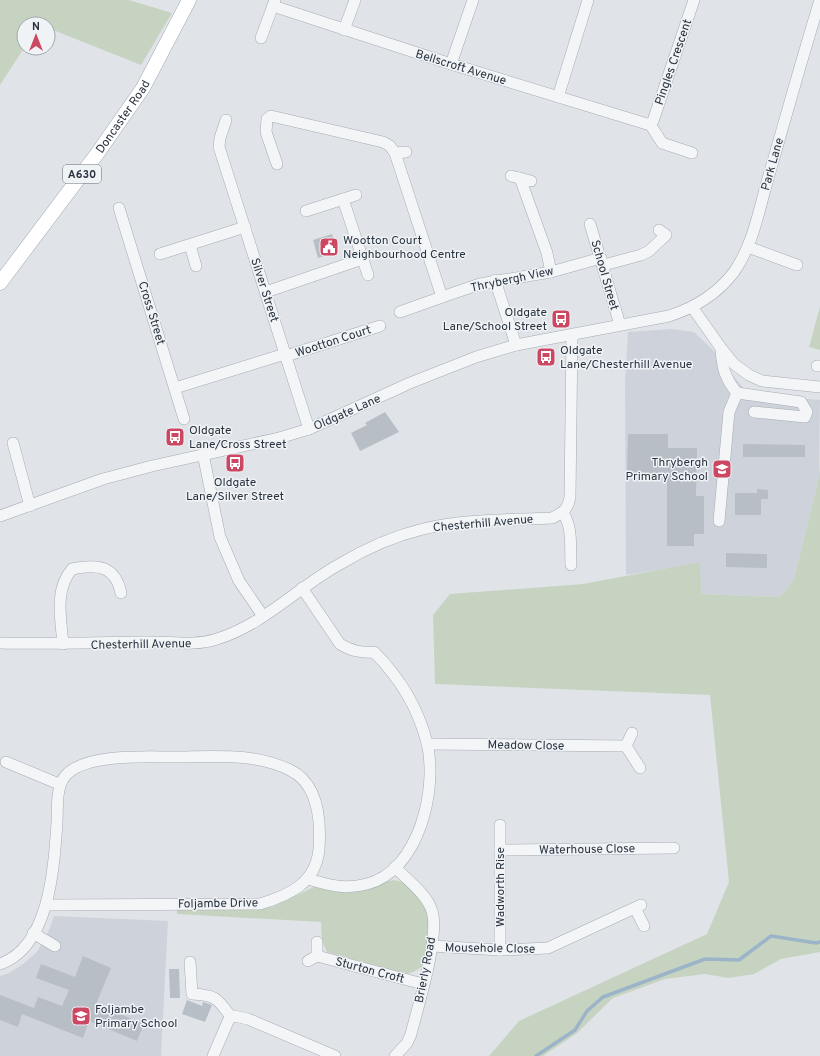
<svg xmlns="http://www.w3.org/2000/svg" width="820" height="1056" viewBox="0 0 820 1056" font-family="Overpass,sans-serif">
<style>
.built{fill:#ced3db}
.green{fill:#c7d3c1}
.lines{fill:none;stroke-linecap:round;stroke-linejoin:round}
.stream{stroke:#9cb4c8;stroke-width:3.5}
.building{fill:#b8bec6}
.minor-casing{stroke:#a5abb3;stroke-width:12}
.major-casing{stroke:#a0a9b4;stroke-width:15}
.minor{stroke:#f3f5f7;stroke-width:11}
.major{stroke:#fff;stroke-width:14}
.labels{text-anchor:middle;stroke-width:3;stroke-linejoin:round;paint-order:stroke}
.shield{fill:#f0f3f6;stroke:#656d77;stroke-width:1}
.shield-label{font-size:11px;font-weight:bold;fill:#293340}
.street-label{font-size:12px;fill:#293340;stroke:#f0f3f6}
.poi-label{font-size:12px;fill:#293340;stroke:#f0f3f6;text-anchor:start}
</style>
<rect width="100%" height="100%" fill="#e0e4e9"/>
<g class="built">
<polygon points="671,329 694,332 712,349 748,394 820,400 819,477 794,579 780,597 701,594 699,563 626,575 625,381 628,332"/>
<polygon points="54,916 168,921 161,1056 0,1056 0,976 9,973 23,964 36,953 47,935"/>
</g>
<g class="green">
<polygon points="0,0 129,0 172,13 141,65 48,28 48,24 24,24 24,48 0,85"/>
<polygon points="820,307 820,350 809,347"/>
<polygon points="820,462 820,952 781,959 754,974 728,978 705,974 665,979 613,998 576,1034 543,1056 489,1056 519,1021 707,934 729,882 710,695 435,684 433,615 450,594 583,584 700,562 701,594 780,597 794,579 819,477"/>
<path d="M393,880C404,881 409,886 416,894C435,917 431,940 422,967L413,972L406,974L327,952L322,942L321,922L177,914V909L272,907L314,887C332,890 347,896 366,890C376,888 383,882 393,880Z"/>
</g>
<g class="lines">
<polyline class="stream" points="536,1056 575,1030 587,1011 603,997 705,959 739,960 771,936 816,943 820,942"/>
</g>
<g class="building">
<polygon points="332,234 338,251 318,258 313,240"/>
<polygon points="385,412 399,432 360,451 351,433 367,425 365,423"/>
<polygon points="628,434 668,434 668,448 697,448 696,496 704,496 704,534 694,534 694,546 667,546 667,475 627,475"/>
<polygon points="743,444 805,445 805,457 743,457"/>
<polygon points="757,489 768,490 768,499 761,499 761,515 735,515 735,493 757,493"/>
<polygon points="726,553 767,554 767,568 726,567"/>
<polygon points="83,956 111,968 96,1004 144,1024 137,1041 89,1021 83,1038 22,1014 18,1027 0,1020 0,995 34,1008 38,997 62,1006 69,990 36,978 41,964 75,977"/>
<polygon points="169,969 179,969 180,998 170,998"/>
<polygon points="187,1000 202,1006 203,1002 212,1005 205,1022 182,1014"/>
</g>
<g class="lines">
<g class="minor-casing">
<g id="minor">
<polyline points="273,6 451,64 647,124 650,124"/>
<polyline points="344,30 355,0"/>
<polyline points="261,38 275,0"/>
<polyline points="451,64 473,0"/>
<polyline points="558,97 588,0"/>
<polyline points="226,120 220,138 219,147 309,429"/>
<polyline points="650,124 653,121 694,0"/>
<polyline points="650,124 662,143 692,153"/>
<polyline points="406,152 395,153 442,297 480,284 551,272 601,258"/>
<polyline points="277,164 266,132 267,119 271,116 383,142 390,146 395,153"/>
<polyline points="511,176 531,181"/>
<polyline points="520,178 547,253 551,272"/>
<polyline points="343,199 368,275"/>
<polyline points="119,208 184,419"/>
<polyline points="306,211 356,195"/>
<polyline points="590,224 620,325"/>
<polyline points="190,245 196,266"/>
<polyline points="748,247 797,265"/>
<polyline points="160,254 245,227"/>
<polyline points="604,265 641,255 649,251 666,235 659,230"/>
<polyline points="495,280 516,345"/>
<polyline points="266,292 362,259"/>
<polyline points="692,307 721,348 734,364 749,375 762,381 820,387"/>
<polyline points="400,312 442,297"/>
<path d="M721,348C722,368 725,378 737,393L801,402L807,412L805,417L754,412"/>
<polyline points="286,356 380,326"/>
<polyline points="817,366 820,366"/>
<polyline points="175,388 285,354"/>
<polyline points="13,443 30,506"/>
<polyline points="203,454 220,537 239,581 263,616"/>
<path d="M563,513C573,527 570,549 571,565"/>
<path d="M0,516L103,479L152,466L279,438L309,429L410,383L476,357L516,345L669,316C694,308 718,293 734,272C754,243 759,209 769,175C786,117 802,58 820,0"/>
<polyline points="719,521 729,412 737,393"/>
<path d="M302,588L340,644C352,651 361,653 374,652C400,678 418,707 427,743C438,789 419,871 367,884C346,890 328,885 308,879"/>
<path d="M0,643C48,644 96,643 145,642C170,641 192,647 217,639C263,625 298,587 340,564C365,549 394,536 423,529C465,519 509,520 552,518C563,513 568,509 570,497L572,335"/>
<path d="M63,644C61,619 54,590 72,569C97,564 115,565 121,593"/>
<polyline points="632,733 626,746 640,768"/>
<polyline points="427,744 626,746"/>
<polyline points="6,762 59,784"/>
<polyline points="500,825 500,950"/>
<polyline points="500,850 674,848"/>
<path d="M395,867C407,880 427,894 432,911C440,936 418,1006 411,1034L407,1043L395,1056"/>
<polyline points="635,908 644,926"/>
<polyline points="33,933 55,946"/>
<polyline points="432,946 500,950 548,948 641,905"/>
<polyline points="317,956 423,984"/>
<polyline points="308,961 317,956 317,942"/>
<path d="M190,962L192,994C216,995 217,998 231,1017"/>
<path d="M0,964C50,947 54,866 57,822C58,806 55,785 68,773C90,754 143,757 171,757C211,757 253,752 290,770C319,784 321,821 319,849C316,883 290,895 260,904L46,905"/>
<polyline points="213,1056 229,1019 234,1016 248,1019 335,1056"/>
</g>
</g>
<g class="major-casing">
<g id="major">
<path id="s1" d="M0,283L97,154L143,88L189,0"/>
</g>
</g>
<use href="#minor" class="minor"/>
<use href="#major" class="major"/>
</g>
<defs>
<g id="civic-square" transform="scale(1)"><rect x="-9" y="-9" width="18" height="18" rx="4" fill="#cc4762" stroke="#f0f3f6"/><path d="M-.6-6.5H3V-4.5H.6V-3L4-1V1h2V6H-6V1h2V-1L-.6-3ZM-1.2 2.5V6h2.4V2.5Z" fill="#fff"/></g>
<g id="bus-square" transform="scale(1)"><rect x="-9" y="-9" width="18" height="18" rx="4" fill="#cc4762" stroke="#f0f3f6"/><path d="M-5-6H5V4H4V6H2V4H-2V6H-4V4H-5ZM-3.5-4V0h7V-4ZM-3.5 1.2v1.5H-2V1.2ZM2 1.2v1.5H3.5V1.2Z" fill="#fff"/></g>
<g id="school-square" transform="scale(1)"><rect x="-9" y="-9" width="18" height="18" rx="4" fill="#cc4762" stroke="#f0f3f6"/><path d="M0-5L7-2L0 1L-7-2ZM-4 1L0 2.5L4 1V4Q0 6-4 4Z" fill="#fff"/></g>
</defs>
<g fill-rule="evenodd">
<use href="#civic-square" x="329" y="247"/>
<use href="#bus-square" x="561" y="319"/>
<use href="#bus-square" x="546" y="357"/>
<use href="#bus-square" x="175" y="437"/>
<use href="#bus-square" x="235" y="463"/>
<use href="#school-square" x="722" y="469"/>
<use href="#school-square" x="81" y="1016"/>
</g>
<g class="labels">
<rect class="shield" x="63" y="165" width="38" height="18" rx="3"/>
<g class="shield-label">
<text x="82" y="178">A630</text>
</g>
<g class="street-label">
<text transform="translate(673 62) rotate(-71)" y="4">Pingles Crescent</text>
<text transform="translate(461 67) rotate(17)" y="4">Bellscroft Avenue</text>
<text dy="4" stroke="none"><textPath href="#s1" startOffset="207">Doncaster Road</textPath></text>
<text transform="translate(772 164) rotate(-74)" y="4">Park Lane</text>
<text transform="translate(605 275) rotate(74)" y="4">School Street</text>
<text transform="translate(512 279) rotate(-12)" y="4">Thrybergh View</text>
<text transform="translate(265 290) rotate(72)" y="4">Silver Street</text>
<text transform="translate(152 313) rotate(73)" y="4">Cross Street</text>
<text transform="translate(333 341) rotate(-18)" y="4">Wootton Court</text>
<text transform="translate(347 412) rotate(-24)" y="4">Oldgate Lane</text>
<text transform="translate(483 523) rotate(-5)" y="4">Chesterhill Avenue</text>
<text transform="translate(141 644) rotate(-1)" y="4">Chesterhill Avenue</text>
<text transform="translate(526 745) rotate(1)" y="4">Meadow Close</text>
<text transform="translate(587 849) rotate(-1)" y="4">Waterhouse Close</text>
<text transform="translate(500 887) rotate(-90)" y="4">Wadworth Rise</text>
<text transform="translate(218 903) rotate(-1)" y="4">Foljambe Drive</text>
<text transform="translate(490 948) rotate(1)" y="4">Mousehole Close</text>
<text transform="translate(370 970) rotate(15)" y="4">Sturton Croft</text>
<text transform="translate(425 970) rotate(-79)" y="4">Brierly Road</text>
</g>
<g class="poi-label">
<text x="343" y="244">Wootton Court<tspan x="343" dy="14">Neighbourhood Centre</tspan></text>
<text x="547" y="316" text-anchor="end">Oldgate<tspan x="547" dy="14">Lane/School Street</tspan></text>
<text x="560" y="354">Oldgate<tspan x="560" dy="14">Lane/Chesterhill Avenue</tspan></text>
<text x="189" y="434">Oldgate<tspan x="189" dy="14">Lane/Cross Street</tspan></text>
<text x="708" y="466" text-anchor="end">Thrybergh<tspan x="708" dy="14">Primary School</tspan></text>
<text x="235" y="486" text-anchor="middle">Oldgate<tspan x="235" dy="14">Lane/Silver Street</tspan></text>
<text x="95" y="1013">Foljambe<tspan x="95" dy="14">Primary School</tspan></text>
</g>
</g>
<g transform="translate(36 36)"><circle r="19" fill="#f0f3f6" stroke="#a0a6ad"/>
<path d="M0-3L7 15L0 10L-7 15Z" fill="#cc4762"/>
<text y="-6" font-size="11" font-weight="bold" text-anchor="middle" fill="#293340">N</text>
</g>
</svg>
